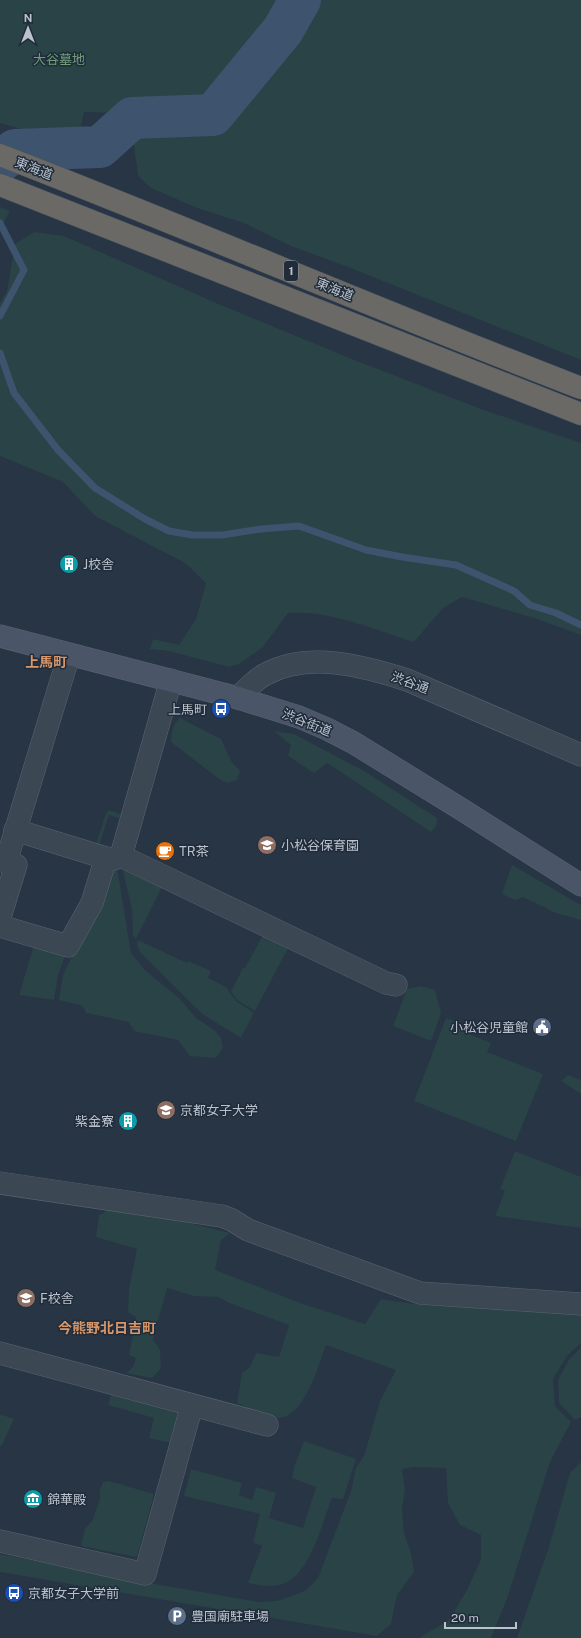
<svg xmlns="http://www.w3.org/2000/svg" width="581" height="1638" viewBox="0 0 581 1638" font-family="'Public Sans','Noto Sans JP',sans-serif">
<style>
.green{fill:#294346}
.lines{fill:none;stroke-linecap:round;stroke-linejoin:round}
.stream{stroke:#3d536e;stroke-width:7}
.river{stroke:#3d536e;stroke-width:42}
.minor-casing{stroke:#5a6572;stroke-width:23}
.secondary-casing{stroke:#5a6572;stroke-width:23}
.trunk-casing{stroke:#46525f;stroke-width:23}
.minor{stroke:#3c4754;stroke-width:22}
.secondary{stroke:#4a5667;stroke-width:22}
.trunk{stroke:#6a6966;stroke-width:22}
.labels{text-anchor:middle;stroke-width:3;stroke-linejoin:round;paint-order:stroke}
.shield{fill:#202c3a;stroke:#8c95a2;stroke-width:1}
.shield-label{font-size:12px;font-weight:bold;fill:#bac2ce}
.park-label{font-size:13px;fill:#709f7a;stroke:#202c3a}
.street-label{font-size:13px;fill:#bac2ce;stroke:#202c3a}
.poi-label{font-size:13px;fill:#bac2ce;stroke:#202c3a;text-anchor:start}
.neighbourhood-label{font-size:14px;font-weight:bold;fill:#d99669;stroke:#202c3a}
</style>
<rect width="100%" height="100%" fill="#273545"/>
<g class="green">
<polygon points="0,0 581,0 581,360 343,265 293,247 244,223 197,208 151,188 138,176 133,138 142,122 153,114 84,112 77,145 0,123"/>
<polygon points="0,207 10,211 0,230"/>
<path d="M34,232L64,236L221,305L347,357L481,409L581,443V635L537,619L462,597L443,608L414,642C374,630 331,610 288,613L263,647L239,664L229,667L169,651L150,649L153,639L179,645L196,619L206,583L185,563L95,516L63,482L0,456V303L7,291L15,244Z"/>
<path d="M180,718L221,739L231,761L240,771L237,780L227,783L219,779L171,742C172,731 172,725 180,718Z"/>
<polygon points="274,731 294,734 364,771 437,818 436,826 431,832 327,763 314,773 288,756 291,745"/>
<polygon points="109,810 125,816 124,820 109,815 99,845 95,848 106,813"/>
<polygon points="512,865 581,905 581,920 556,913 523,897 515,900 502,894"/>
<polygon points="117,867 131,953 145,970 180,999 196,1018 214,1030 221,1038 223,1048 216,1058 190,1056 178,1040 134,1031 129,1022 86,1013 83,1006 59,1000 63,975 78,944 108,874"/>
<polygon points="125,869 163,885 136,939 133,935 132,910 123,870"/>
<polygon points="263,935 288,948 255,1011 237,1000 231,991 243,968 245,968"/>
<polygon points="138,940 187,963 188,961 211,971 208,978 226,987 236,1001 254,1013 241,1038 202,1014 140,952 137,945"/>
<polygon points="35,942 67,951 58,975 54,1000 19,995"/>
<polygon points="421,986 435,990 441,1013 431,1041 393,1026 407,989"/>
<polygon points="446,1018 468,1027 466,1033 491,1043 487,1052 543,1074 516,1141 414,1101"/>
<polygon points="568,1075 581,1080 581,1094 561,1081"/>
<polygon points="515,1151 581,1177 581,1228 495,1216 505,1191 500,1189"/>
<path d="M108,1210L169,1218L230,1233L221,1240L215,1270L303,1304L365,1324L381,1299L414,1304L581,1312V1343L567,1356L553,1379L555,1406L571,1422L550,1462L508,1596L491,1638H419L449,1620L467,1590L481,1559V1535L460,1525L448,1503L446,1468L415,1467L402,1469L405,1490L402,1509L404,1533L411,1553L414,1572L397,1595L391,1624L377,1636L0,1572V1554L144,1582L259,1602L277,1601L292,1596L306,1590L318,1578L351,1491L356,1468L364,1456L380,1401L396,1370L326,1345C318,1366 304,1422 274,1418C262,1416 248,1408 237,1403L242,1373L250,1367L256,1353L279,1357L289,1325L229,1303L218,1297L194,1296L167,1288L153,1339L160,1350L161,1368L152,1378L126,1373L133,1367L136,1358L129,1355L136,1317L128,1312L129,1289L137,1249L96,1237L99,1215Z"/>
<polygon points="581,1348 581,1417 575,1420 559,1403 558,1380 570,1358"/>
<polygon points="112,1391 180,1411 170,1443 149,1438 154,1418 108,1405"/>
<polygon points="0,1414 14,1419 2,1445 0,1445"/>
<path d="M304,1441L356,1459L343,1499L332,1498C323,1521 311,1569 288,1582C276,1588 261,1586 248,1583L262,1546L253,1543L260,1514L184,1496L191,1469L242,1483L239,1495L252,1500L256,1487L276,1493L269,1518L303,1528L316,1487L292,1478L294,1467Z"/>
<polygon points="581,1462 581,1638 517,1638 548,1550 570,1473"/>
<polygon points="109,1481 154,1494 137,1557 81,1546 85,1528 92,1521 100,1499 100,1490 103,1482"/>
</g>
<g class="lines">
<g class="stream">
<polyline points="0,223 24,270 0,316"/>
<polyline points="0,353 14,393 58,450 95,488 145,519 169,531 192,535 222,535 261,529 299,526 366,550 402,557 456,565 514,591 530,605 556,613 581,625"/>
</g>
<polyline class="river" points="0,162 15,150 100,147 132,118 213,115 283,30 300,0"/>
<g class="minor-casing">
<g id="minor">
<polyline points="171,680 121,856 386,983 396,985"/>
<path d="M238,698C246,690 255,679 266,674C309,651 364,666 407,680L581,755"/>
<polyline points="15,830 106,858 114,859 120,856"/>
<polyline points="0,860 6,862 69,655"/>
<polyline points="0,917 16,865 6,862"/>
<polyline points="0,926 68,946 92,903 106,858"/>
<polyline points="0,1183 222,1216 232,1220 248,1230 420,1293 581,1304"/>
<polyline points="0,1353 267,1425"/>
<polyline points="0,1541 145,1574 192,1405"/>
</g>
</g>
<g class="secondary-casing">
<polyline id="secondary" points="0,636 238,698 299,717 327,729 354,743 461,809 581,885"/>
</g>
<g class="trunk-casing">
<g id="trunk">
<path d="M0,155C194,230 386,313 581,388"/>
<polyline points="0,185 581,414"/>
</g>
</g>
<use href="#minor" class="minor"/>
<use href="#secondary" class="secondary"/>
<use href="#trunk" class="trunk"/>
</g>
<defs>
<g id="building-disc" transform="scale(1)"><circle r="9.5" fill="#0f9aa8" stroke="#202c3a"/><path d="M-4-6H4V6H1V3H-1V6H-4ZM-2.5-4.3h1.7v1.8h-1.7ZM.8-4.3h1.7v1.8H.8ZM-2.5-1h1.7V.8h-1.7ZM.8-1h1.7V.8H.8Z" fill="#fff"/></g>
<g id="bus-disc" transform="scale(1)"><circle r="9.5" fill="#1a4fb4" stroke="#202c3a"/><path d="M-5-6H5V4H4V6H2V4H-2V6H-4V4H-5ZM-3.5-4V0h7V-4ZM-3.5 1.2v1.5H-2V1.2ZM2 1.2v1.5H3.5V1.2Z" fill="#fff"/></g>
<g id="school-disc" transform="scale(1)"><circle r="9.5" fill="#8d6e63" stroke="#202c3a"/><path d="M0-5L7-2L0 1L-7-2ZM-4 1L0 2.5L4 1V4Q0 6-4 4Z" fill="#fff"/></g>
<g id="cafe-disc" transform="scale(1)"><circle r="9.5" fill="#e8710a" stroke="#202c3a"/><path d="M-5.5-4.5H6V0H3Q3 3.5 0 3.5H-2.5Q-5.5 3.5-5.5 0ZM3-3.2v2h1.7v-2ZM-6 4.5H4V6H-6Z" fill="#fff"/></g>
<g id="civic-disc" transform="scale(1)"><circle r="9.5" fill="#5c6f8a" stroke="#202c3a"/><path d="M-.6-6.5H3V-4.5H.6V-3L4-1V1h2V6H-6V1h2V-1L-.6-3ZM-1.2 2.5V6h2.4V2.5Z" fill="#fff"/></g>
<g id="university-disc" transform="scale(1)"><circle r="9.5" fill="#8d6e63" stroke="#202c3a"/><path d="M0-5L7-2L0 1L-7-2ZM-4 1L0 2.5L4 1V4Q0 6-4 4Z" fill="#fff"/></g>
<g id="museum-disc" transform="scale(1)"><circle r="9.5" fill="#0f9aa8" stroke="#202c3a"/><path d="M0-6L6-3V-2H-6V-3ZM-5-1h2V3h-2ZM-1-1h2V3h-2ZM3-1h2V3H3ZM-6 4H6V6H-6Z" fill="#fff"/></g>
<g id="parking-disc" transform="scale(1)"><circle r="9.5" fill="#5c6f8a" stroke="#202c3a"/><path d="M-3.5-5.5H1a3.5 3.5 0 0 1 0 7H-1V5.5H-3.5ZM-1-3.4V-.6H.8a1.4 1.4 0 0 0 0-2.8Z" fill="#fff"/></g>
</defs>
<g fill-rule="evenodd">
<use href="#building-disc" x="69" y="564"/>
<use href="#bus-disc" x="221" y="709"/>
<use href="#school-disc" x="267" y="845"/>
<use href="#cafe-disc" x="165" y="851"/>
<use href="#civic-disc" x="542" y="1027"/>
<use href="#university-disc" x="166" y="1110"/>
<use href="#building-disc" x="128" y="1121"/>
<use href="#university-disc" x="26" y="1298"/>
<use href="#museum-disc" x="33" y="1499"/>
<use href="#bus-disc" x="14" y="1593"/>
<use href="#parking-disc" x="177" y="1616"/>
</g>
<g class="labels">
<rect class="shield" x="284" y="261" width="14" height="20" rx="3"/>
<g class="shield-label">
<text x="291" y="275">1</text>
</g>
<g class="park-label">
<text x="59" y="64">大谷墓地</text>
</g>
<g class="street-label">
<text transform="translate(34 168) rotate(21)" y="5">東海道</text>
<text transform="translate(335 289) rotate(22)" y="5">東海道</text>
<text transform="translate(410 682) rotate(20)" y="5">渋谷通</text>
<text transform="translate(307 722) rotate(22)" y="5">渋谷街道</text>
</g>
<g class="poi-label">
<text x="83" y="569">J校舎</text>
<text x="207" y="714" text-anchor="end">上馬町</text>
<text x="281" y="850">小松谷保育園</text>
<text x="179" y="856">TR茶</text>
<text x="528" y="1032" text-anchor="end">小松谷児童館</text>
<text x="180" y="1115">京都女子大学</text>
<text x="114" y="1126" text-anchor="end">紫金寮</text>
<text x="40" y="1303">F校舎</text>
<text x="47" y="1504">錦華殿</text>
<text x="28" y="1598">京都女子大学前</text>
<text x="191" y="1621">豊国廟駐車場</text>
</g>
<g class="neighbourhood-label">
<text x="46" y="667">上馬町</text>
<text x="107" y="1333">今熊野北日吉町</text>
</g>
</g>
<g transform="translate(28 28)" stroke="#202c3a" stroke-width="3" paint-order="stroke">
<path d="M0-3L7 15L0 10L-7 15Z" fill="#bac2ce"/>
<text y="-6" font-size="11" font-weight="bold" text-anchor="middle" fill="#bac2ce">N</text>
</g>
<path d="M445 1622v6h71v-6" fill="none" stroke="#bac2ce" stroke-width="2"/>
<text x="451" y="1622" font-size="12" fill="#bac2ce" stroke="#202c3a" stroke-width="3" paint-order="stroke">20 m</text>
</svg>
